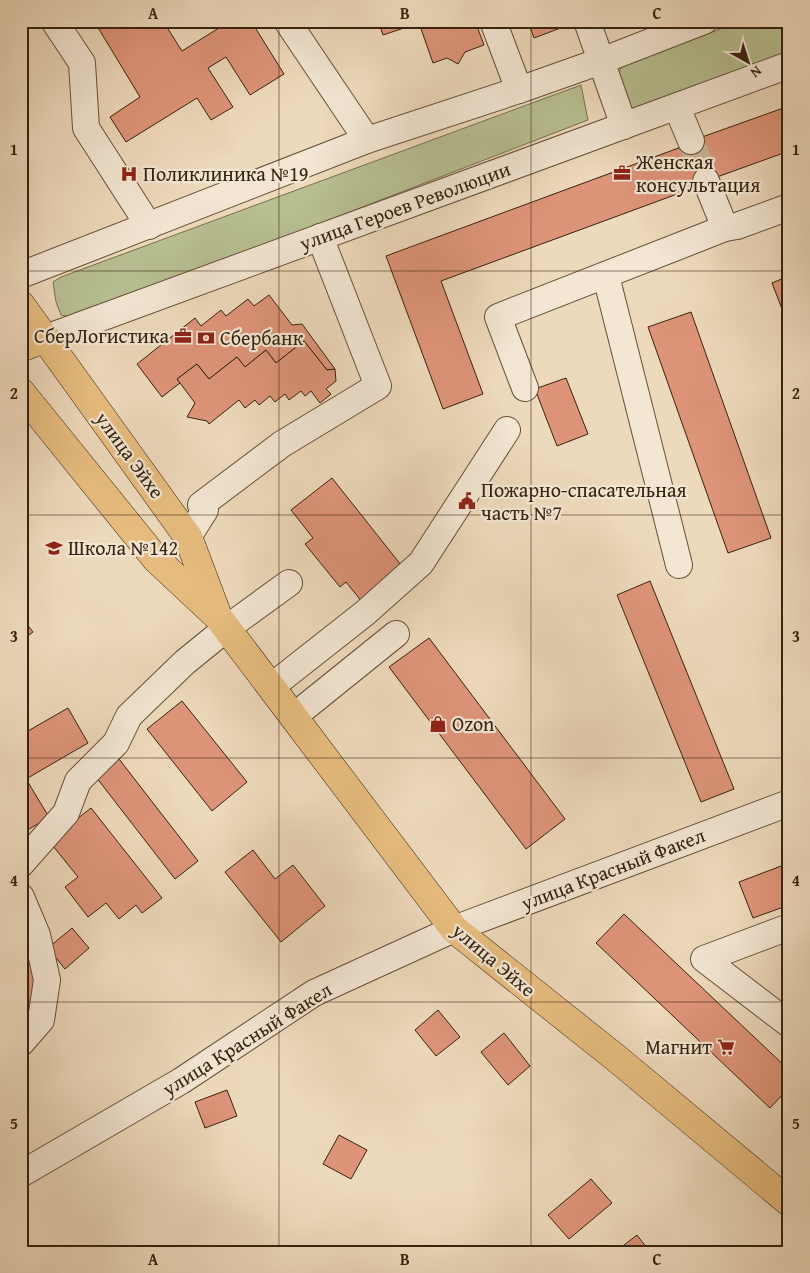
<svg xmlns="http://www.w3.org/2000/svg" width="810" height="1273" viewBox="0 0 810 1273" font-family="'Gentium Book Plus',serif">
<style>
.green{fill:#b7bf91;stroke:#767050}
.building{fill:#de9479;stroke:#36220e}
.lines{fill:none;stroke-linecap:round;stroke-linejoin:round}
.minor-tunnel{stroke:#c8b498;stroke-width:26;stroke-dasharray:26 13;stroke-linecap:butt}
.minor-casing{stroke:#645039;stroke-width:28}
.major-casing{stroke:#36220e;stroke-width:29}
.minor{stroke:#f3e6d3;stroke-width:26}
.major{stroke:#e6bc7e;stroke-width:28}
.grid{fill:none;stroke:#36220e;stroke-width:1;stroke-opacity:0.55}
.labels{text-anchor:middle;stroke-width:4.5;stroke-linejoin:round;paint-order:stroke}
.poi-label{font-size:20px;fill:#36220e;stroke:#f3e6d3;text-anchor:start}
.street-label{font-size:20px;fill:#36220e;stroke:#f3e6d3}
.neatline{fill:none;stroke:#36220e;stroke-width:2}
.grid-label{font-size:16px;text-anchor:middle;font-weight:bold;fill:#36220e}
</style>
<rect width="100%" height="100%" fill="#edd9bb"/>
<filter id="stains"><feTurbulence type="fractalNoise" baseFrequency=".004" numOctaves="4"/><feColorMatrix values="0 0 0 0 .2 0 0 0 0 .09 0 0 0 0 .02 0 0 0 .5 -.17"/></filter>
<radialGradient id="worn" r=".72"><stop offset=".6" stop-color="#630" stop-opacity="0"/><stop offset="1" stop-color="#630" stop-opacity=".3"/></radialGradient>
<g class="green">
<path d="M741,21H789V53L634,110C620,96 614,87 621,67Z"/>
<polygon points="581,85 588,120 75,318 61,315 56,302 53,282 61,277"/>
</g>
<g class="building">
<polygon points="94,21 163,21 182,51 230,21 251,21 284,74 250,95 226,57 208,68 233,107 211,120 197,98 126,142 110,117 140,97"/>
<polygon points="378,21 475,21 484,45 465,52 458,64 447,58 433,63 419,23 383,35"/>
<polygon points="528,21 573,21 574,23 534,38"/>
<polygon points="789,106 789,151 706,181 699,186 441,281 483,394 443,409 386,256 684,146 691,141"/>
<polygon points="789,276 789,327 772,283"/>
<polygon points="269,295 292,325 302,324 335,369 327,370 304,341 276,363 266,350 245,367 237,357 209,379 197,364 177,379 180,383 162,397 137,364 195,318 201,326 221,310 226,316 248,299 254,306"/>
<polygon points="691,312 771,538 728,553 648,327"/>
<polygon points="304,341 327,370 335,369 336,381 326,389 331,394 320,403 311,391 305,396 301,391 289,400 285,394 275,402 270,396 259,405 255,400 245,408 239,400 209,424 207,421 187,417 195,403 177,379 197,364 209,379 237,357 245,367 266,350 276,363"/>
<polygon points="566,378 588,434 557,446 535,389"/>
<polygon points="332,478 405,570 363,603 346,582 340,587 305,544 313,538 291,510"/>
<polygon points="650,581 734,789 701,802 617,595"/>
<polygon points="21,617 33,632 21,641"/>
<polygon points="429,638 565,819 526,849 389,667"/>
<polygon points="182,701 247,782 212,811 147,729"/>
<polygon points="68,708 88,743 26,779 49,817 21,834 21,735"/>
<polygon points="119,759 198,861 175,879 96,777"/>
<polygon points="91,808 162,898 142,913 136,905 119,919 106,903 88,917 65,887 78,877 49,841"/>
<polygon points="253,850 275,879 293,865 325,906 281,942 225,872"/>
<polygon points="789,863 789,905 753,918 739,882"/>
<polygon points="624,914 789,1070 789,1088 770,1108 596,943"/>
<polygon points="72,928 89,948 65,969 48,948"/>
<polygon points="21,930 40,980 36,1004 21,1025"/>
<polygon points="438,1010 460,1037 436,1056 415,1030"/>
<polygon points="504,1033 530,1066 508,1085 481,1052"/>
<polygon points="227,1090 237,1116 205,1128 195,1102"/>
<polygon points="339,1135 367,1150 351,1179 323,1164"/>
<polygon points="591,1179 612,1203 569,1239 548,1215"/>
<polygon points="637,1235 650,1252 615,1252"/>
</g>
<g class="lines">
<polyline class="minor-tunnel" points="691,141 706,181"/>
<g class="minor-casing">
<g id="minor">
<polyline points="54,21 82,63 86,128 149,226"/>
<polyline points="287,21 367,140"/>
<polyline points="493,21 519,90"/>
<polyline points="587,21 624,126"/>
<polyline points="677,107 691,141"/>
<polyline points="706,181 725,228"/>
<polyline points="21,275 367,140 519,90 601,61 704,21"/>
<polyline points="606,276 679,565"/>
<polyline points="46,338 789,65"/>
<polyline points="525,388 498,317 725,228 737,226 789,207"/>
<polyline points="188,537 205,510 201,505 282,444 378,386 320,237"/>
<polyline points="271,687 365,613 421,563 507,430"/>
<polyline points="293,717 396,634"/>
<polyline points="21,864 66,813 78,781 116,743 129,716 185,662 227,628 289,583"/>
<polyline points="21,897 37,935 47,980 41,1020 21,1043"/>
<polyline points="789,927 704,959 789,1024"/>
<polyline points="21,1174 181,1081 314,993 454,929 789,803"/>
</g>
</g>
<g class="major-casing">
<g id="major">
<polyline points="21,305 188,537 216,611"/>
<polyline points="21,348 46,338"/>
<polyline points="21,392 156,559 218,617 454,929 616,1058 789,1202"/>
</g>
</g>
<use href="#minor" class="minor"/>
<use href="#major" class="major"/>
</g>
<path class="grid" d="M279,21V1252M531,21V1252M21,271H789M21,515H789M21,758H789M21,1002H789"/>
<defs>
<g id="office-bare" transform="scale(1.35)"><path d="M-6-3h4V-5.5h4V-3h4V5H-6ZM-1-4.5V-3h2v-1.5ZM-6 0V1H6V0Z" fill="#8f2418" stroke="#f3e6d3" stroke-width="2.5" paint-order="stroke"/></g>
<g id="hospital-bare" transform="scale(1.35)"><path d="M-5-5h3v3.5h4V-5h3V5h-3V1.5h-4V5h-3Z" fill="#8f2418" stroke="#f3e6d3" stroke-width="2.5" paint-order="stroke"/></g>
<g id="bank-bare" transform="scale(1.35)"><path d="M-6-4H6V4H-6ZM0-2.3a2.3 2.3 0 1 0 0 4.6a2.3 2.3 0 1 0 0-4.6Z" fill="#8f2418" stroke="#f3e6d3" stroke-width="2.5" paint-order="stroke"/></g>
<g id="civic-bare" transform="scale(1.35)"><path d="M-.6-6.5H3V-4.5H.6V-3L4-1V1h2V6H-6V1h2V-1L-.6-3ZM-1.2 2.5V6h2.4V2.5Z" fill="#8f2418" stroke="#f3e6d3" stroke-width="2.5" paint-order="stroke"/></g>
<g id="school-bare" transform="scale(1.35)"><path d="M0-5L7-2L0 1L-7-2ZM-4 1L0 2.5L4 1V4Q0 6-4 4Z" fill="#8f2418" stroke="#f3e6d3" stroke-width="2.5" paint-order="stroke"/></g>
<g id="shop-bare" transform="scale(1.35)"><path d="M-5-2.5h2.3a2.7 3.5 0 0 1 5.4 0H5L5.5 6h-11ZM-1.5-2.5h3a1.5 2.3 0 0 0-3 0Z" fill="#8f2418" stroke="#f3e6d3" stroke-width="2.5" paint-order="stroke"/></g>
<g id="supermarket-bare" transform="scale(1.35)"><path d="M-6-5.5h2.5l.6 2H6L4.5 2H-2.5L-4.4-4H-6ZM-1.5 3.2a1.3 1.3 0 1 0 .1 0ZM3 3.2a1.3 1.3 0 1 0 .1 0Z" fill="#8f2418" stroke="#f3e6d3" stroke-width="2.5" paint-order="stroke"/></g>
</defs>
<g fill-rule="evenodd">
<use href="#office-bare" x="622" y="173"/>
<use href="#hospital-bare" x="129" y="174"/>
<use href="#office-bare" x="183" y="336"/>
<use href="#bank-bare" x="206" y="338"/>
<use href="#civic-bare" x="467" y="501"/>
<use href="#school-bare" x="54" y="548"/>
<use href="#shop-bare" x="438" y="724"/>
<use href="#supermarket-bare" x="726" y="1047"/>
</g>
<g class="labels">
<g class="poi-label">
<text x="636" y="169">Женская<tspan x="636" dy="23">консультация</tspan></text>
<text x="143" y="181">Поликлиника №19</text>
<text x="169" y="343" text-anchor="end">СберЛогистика</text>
<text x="220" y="345">Сбербанк</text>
<text x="481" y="497">Пожарно-спасательная<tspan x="481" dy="23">часть №7</tspan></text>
<text x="68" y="555">Школа №142</text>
<text x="452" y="731">Ozon</text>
<text x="712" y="1054" text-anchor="end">Магнит</text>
</g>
<g class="street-label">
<text transform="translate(405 206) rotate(-20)" y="7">улица Героев Революции</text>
<text transform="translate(130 455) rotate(54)" y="7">улица Эйхе</text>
<text transform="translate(613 869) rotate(-21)" y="7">улица Красный Факел</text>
<text transform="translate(494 960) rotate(40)" y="7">улица Эйхе</text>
<text transform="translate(247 1039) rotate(-32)" y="7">улица Красный Факел</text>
</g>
</g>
<rect width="810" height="1273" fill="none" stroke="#edd9bb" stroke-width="55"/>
<g transform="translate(748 62) rotate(141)" stroke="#f3e6d3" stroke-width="4" paint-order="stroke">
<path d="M0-4L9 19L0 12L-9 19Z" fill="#36220e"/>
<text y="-8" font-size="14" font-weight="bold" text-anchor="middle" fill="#36220e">N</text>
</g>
<rect x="28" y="28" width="754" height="1218" class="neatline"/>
<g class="grid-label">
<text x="153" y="19">A</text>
<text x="405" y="19">B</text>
<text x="657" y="19">C</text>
<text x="14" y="155">1</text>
<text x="796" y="155">1</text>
<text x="14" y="399">2</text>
<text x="796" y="399">2</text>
<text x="14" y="642">3</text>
<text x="796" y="642">3</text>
<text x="14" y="886">4</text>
<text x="796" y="886">4</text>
<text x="14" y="1129">5</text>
<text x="796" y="1129">5</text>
<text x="153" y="1265">A</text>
<text x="405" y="1265">B</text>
<text x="657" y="1265">C</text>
</g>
<rect width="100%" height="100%" filter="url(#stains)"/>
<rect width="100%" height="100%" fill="url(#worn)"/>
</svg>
